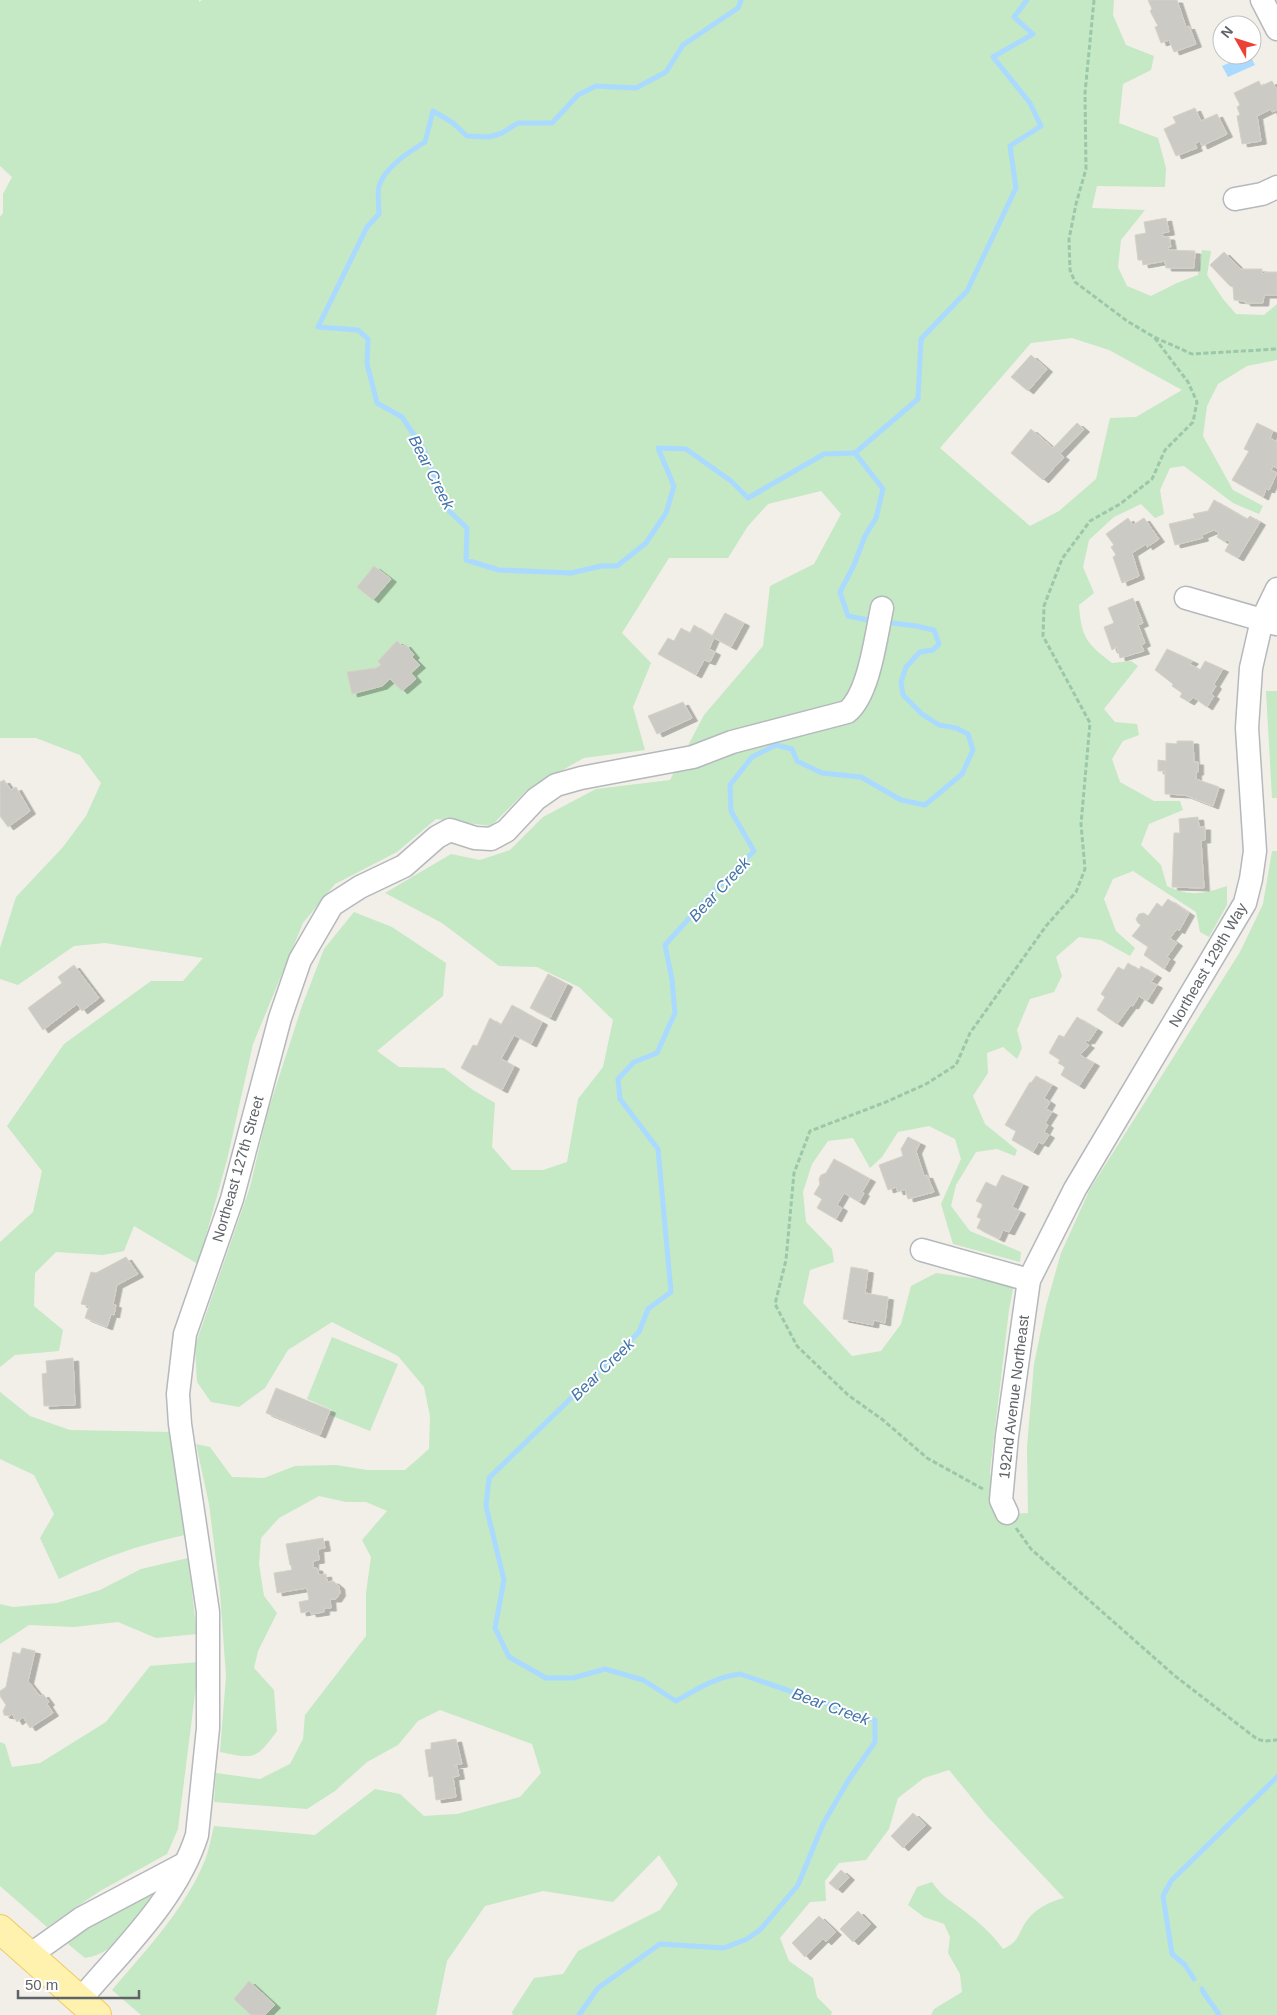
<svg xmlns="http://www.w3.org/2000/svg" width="1277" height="2015" viewBox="0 0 1277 2015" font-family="Helvetica,sans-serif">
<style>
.green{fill:#c5e8c5;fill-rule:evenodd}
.water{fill:#aadaff}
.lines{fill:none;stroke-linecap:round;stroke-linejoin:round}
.stream{stroke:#aadaff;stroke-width:5}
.building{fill:#cccac5;stroke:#d6d1c6;filter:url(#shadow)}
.minor-casing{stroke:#b5b8bc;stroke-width:25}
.major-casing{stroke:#f2c960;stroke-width:30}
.path{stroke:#9cc7a9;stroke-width:3;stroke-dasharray:5 2.5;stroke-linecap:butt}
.minor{stroke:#fff;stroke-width:22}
.major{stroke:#fff2af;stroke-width:28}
.labels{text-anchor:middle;stroke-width:4;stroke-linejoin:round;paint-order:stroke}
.street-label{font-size:15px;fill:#5f6368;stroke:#fff}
.water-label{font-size:16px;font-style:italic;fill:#4174aa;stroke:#fff}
</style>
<defs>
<filter id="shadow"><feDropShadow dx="5.5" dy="3" stdDeviation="0" flood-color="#0004"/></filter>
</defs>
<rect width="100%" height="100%" fill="#f1efe8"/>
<g class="green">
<path d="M0,0H199V2L202,0H1114L1113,15L1126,45L1154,56L1151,70L1123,84L1119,123L1158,138L1166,168L1165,187L1097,186L1092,208L1145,210L1121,240L1118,267L1127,286L1151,296L1177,283L1198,275L1202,250L1211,251L1207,275L1223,299L1236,314L1264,315L1277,304V360L1247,366L1218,384L1207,406L1203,436L1233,490L1263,506L1259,514L1233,503L1184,466L1170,468L1160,490L1164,514L1155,518L1141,504L1114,517L1089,540L1083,567L1094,593L1079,605C1081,637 1087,644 1112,663L1131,661L1138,666L1104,709L1115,722L1137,724L1139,735L1123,741L1112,759L1120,782L1154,801H1180L1183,810L1149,824L1141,845L1161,865L1167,886C1191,897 1203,894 1227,886V905L1209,937L1200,932L1196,912L1133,871L1113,879L1104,899L1116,931L1135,948L1130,956L1101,940L1079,937L1056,957L1062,976L1054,992L1030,999L1017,1030L1022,1048L1017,1059L1003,1047L987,1053L988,1073L973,1096L985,1124L1017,1150L1015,1156L997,1149L976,1152L956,1185L951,1206L970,1231L1021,1252L1020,1262L953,1244L941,1204L961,1159L955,1139L929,1126L898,1132L882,1157L870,1168L853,1138L828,1141L812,1164L803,1192L806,1222L832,1249L834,1262L810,1270L803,1303L852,1356L881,1351L901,1324L911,1286L936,1273L1014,1284L1009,1310L990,1471L995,1515L1028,1513L1027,1447L1034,1364L1046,1306L1061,1253L1090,1189L1240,952L1263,904L1272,851H1277V2015H931L934,2009L962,1992L960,1974L948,1953L950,1937L944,1924L924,1917L908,1905L917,1887L932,1882C943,1898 949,1899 964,1911C979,1922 992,1934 1003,1949C1021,1941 1017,1933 1028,1919C1037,1908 1051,1901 1064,1898L986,1815L949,1770L924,1778L898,1798L889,1829L866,1860L839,1863L825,1881L826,1901L810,1902L780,1938L789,1961L813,1978L817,1997L832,2012L831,2015H513L512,2012L534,1978L563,1974L578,1951L660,1910L678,1884L659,1855L613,1902L543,1891L485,1906L447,1961L436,2015H141L112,1990C145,1951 186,1908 205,1860C209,1850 211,1838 214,1826L315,1835L375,1789L400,1794L424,1816L457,1814L520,1797L541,1773L532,1744L440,1710L418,1721L398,1745L367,1762L335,1791L307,1809L214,1802L216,1773L260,1779L290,1764L303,1739L305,1715L366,1636V1593L371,1557L362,1540L387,1511L366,1502H346L319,1496L279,1518L261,1538L259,1564L264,1596L277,1613L258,1651L254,1668L274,1690L277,1731C256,1760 254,1759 220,1752L226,1676L220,1592L209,1504L196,1444L210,1447L232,1477L264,1478L295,1466L336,1465L367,1470H405L429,1449L430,1416L424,1387L398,1356L332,1322L288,1350L265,1388L239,1407L211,1402L197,1382L195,1346L250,1187L268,1111L302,1006L324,949L354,912L392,927L446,963L443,996L377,1051L399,1067L444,1068L473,1090L495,1103L492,1147L512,1170H543L567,1162L578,1099L603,1067L613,1020L579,987L537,967L499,966L442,923L385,893L451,854L480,860L510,850L543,817L596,789L670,780L704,715L763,646L770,586L814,564L841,514L821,491L768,504L748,526L728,558H669L622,633L651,663L633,707L645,750L584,758L527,790L491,826L436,819L397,852L335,884L303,923L253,1044L227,1160L198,1264L134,1226L124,1251L103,1255L56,1252L35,1273L34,1306L63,1330L59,1351L15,1355L0,1367V1242L33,1212L42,1171L7,1126L64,1044L151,981H183L203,958L105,943L74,946L18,985L0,979V948L16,897L63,847L86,816L101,783L80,755L36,738H0V217L3,213V194L12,177L0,166ZM1072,338L1109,350L1182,390L1136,417L1110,418L1096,479L1059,511L1030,526L940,448L1031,343Z"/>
<polygon points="1266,691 1277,691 1277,798 1272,798"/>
<polygon points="332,1337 398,1364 370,1431 330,1415 332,1410 307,1399"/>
<path d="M0,1392L30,1416L70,1430L173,1432L185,1535C138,1545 102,1558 59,1579L40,1538L54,1514L34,1475L0,1459Z"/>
<polygon points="188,1558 197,1634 156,1638 118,1622 74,1627 29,1625 0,1644 0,1604 13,1607 57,1603 100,1590 141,1569"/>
<polygon points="199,1662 178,1829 167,1854 100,1891 47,1927 0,1886 0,1742 5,1744 12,1767 40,1763 106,1722 150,1666"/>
<path d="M159,1889C139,1915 120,1953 85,1958L68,1944L71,1934Z"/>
</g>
<polygon class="water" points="1247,55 1250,55 1255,65 1228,77 1222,66"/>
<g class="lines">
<g class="stream">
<path d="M741,0L738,8L683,45L666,72L636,88L596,86L578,95L552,123H518L502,133L489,137L467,136L453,123L433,111L425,142C409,152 385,167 379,186C377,194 379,206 379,214L367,227L318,327L358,330L368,339L367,364L377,403L402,417L424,450L447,509L467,528L466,560L499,570L571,573L601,566H617L646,543L666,513L674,486L658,448L686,449L731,481L748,498L824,454L855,453L883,489L876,518L865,536L854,565L840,592L848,616L873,621"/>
<polyline points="855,453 918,399 921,339 967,291 1016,188 1010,146 1041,126 1030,103 993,57 1033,34 1014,17 1027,0"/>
<polyline points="1194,1979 1185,1965 1172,1954 1163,1896 1171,1881 1277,1777"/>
<path d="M1202,1989C1206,1999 1214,2005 1219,2015"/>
<path d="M579,2015L598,1988L660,1944L724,1948L747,1939L761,1929L798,1885L823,1824L848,1781L875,1742V1720L740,1674C716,1677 697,1689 676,1701L643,1680L605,1669L573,1678H546L509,1657L495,1628L504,1580L486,1506L489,1478L639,1332L648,1309L671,1292L658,1149L620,1099L618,1079L634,1062L657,1053L675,1013L672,980L665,945L713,892L754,851L731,811L730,785L752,757L776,745L792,749L797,761L822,773L861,777L901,800L925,805L962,774L973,750L968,734L956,728L939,725L922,714L903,695L901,682L906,667L920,652L933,650L939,644L934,630L916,626L884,622"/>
</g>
</g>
<g class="building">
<polygon points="1148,0 1177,0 1186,27 1189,26 1196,44 1174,52 1169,40 1161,43 1155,27 1158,26 1150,11 1152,9"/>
<polygon points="1259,81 1261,86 1272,81 1277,90 1277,110 1272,112 1271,109 1257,116 1261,141 1242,144 1237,116 1240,115 1237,107 1240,105 1234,93"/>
<polygon points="1195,108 1201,121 1217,114 1227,134 1202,146 1200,141 1195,144 1197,148 1176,156 1164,129 1176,123 1173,117"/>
<polygon points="1166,218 1169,232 1162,233 1163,237 1169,237 1171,247 1168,247 1168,250 1195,251 1194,268 1166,268 1165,261 1143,265 1142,260 1138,260 1135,235 1146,233 1144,222"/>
<polygon points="1224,252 1241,269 1262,269 1262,274 1265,273 1265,272 1277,272 1277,295 1264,295 1263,303 1245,303 1245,301 1234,300 1233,287 1230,286 1210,265"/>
<polygon points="1031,355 1047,369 1028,391 1011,377"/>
<polygon points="1077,423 1084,429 1060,454 1064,457 1043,480 1011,453 1031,429 1053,448"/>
<polygon points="1257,423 1273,431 1270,438 1277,442 1277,468 1273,466 1271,470 1277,473 1269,490 1266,489 1263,497 1232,480 1249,451 1244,449"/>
<polygon points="1214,500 1247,519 1250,516 1260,522 1238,558 1225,551 1230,542 1227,540 1225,542 1217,537 1219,533 1214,530 1202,535 1203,538 1175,545 1169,524 1195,518 1193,514 1208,511"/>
<polygon points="1128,518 1133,525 1144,518 1159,539 1147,547 1146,544 1132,553 1139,576 1122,583 1113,557 1116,555 1111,547 1114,545 1106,534"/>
<polygon points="374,566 391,579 373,600 357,587"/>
<polygon points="1133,598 1143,623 1138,625 1145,643 1141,645 1144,651 1120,658 1117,647 1112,650 1104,627 1114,623 1108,608"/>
<polygon points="725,613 744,623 731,647 714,638 709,649 715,652 710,662 704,660 696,675 658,654 668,638 674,641 681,628 690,633 694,625 712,636"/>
<polygon points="397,641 402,646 405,644 414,655 412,657 420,665 411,673 416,679 402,691 390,679 382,686 352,694 347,672 376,668 381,665 378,661"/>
<polygon points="1167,649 1193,661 1190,664 1200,670 1205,661 1223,669 1214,684 1216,686 1211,694 1214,696 1207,707 1193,697 1189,702 1180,697 1182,693 1172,686 1173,684 1155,670"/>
<polygon points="683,702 692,718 657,734 648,716"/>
<polygon points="1177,741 1193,741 1194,762 1198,762 1198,772 1196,772 1196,779 1219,787 1213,806 1185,795 1165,794 1165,771 1158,771 1158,760 1166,761 1166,743 1177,744"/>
<polygon points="4,780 11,790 16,787 30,811 8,827 0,816 0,782"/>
<polygon points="1198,817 1199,827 1205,827 1205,840 1201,840 1204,888 1172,887 1174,833 1180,833 1179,819"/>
<polygon points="1168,899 1189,913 1179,931 1177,929 1170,938 1177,943 1167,957 1170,959 1164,969 1144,955 1148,947 1132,936 1141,925 1138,923 1136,919 1139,914 1144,913 1148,916 1157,903 1162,907"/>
<polygon points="1128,963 1139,970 1141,966 1156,975 1151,982 1157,985 1147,1001 1139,996 1133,1006 1131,1005 1117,1024 1097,1010 1105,997 1101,994 1118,967 1124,970"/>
<polygon points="74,965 99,998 82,1011 77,1004 43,1030 28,1008 62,983 58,977"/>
<polygon points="548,974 567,984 550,1018 530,1008"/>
<polygon points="512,1005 542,1022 531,1044 514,1035 501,1059 514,1066 502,1090 461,1068 473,1045 477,1046 490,1018 501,1025"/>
<polygon points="1077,1017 1097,1029 1089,1041 1087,1040 1085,1043 1089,1045 1080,1055 1094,1063 1079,1086 1061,1075 1065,1067 1058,1063 1060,1060 1049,1053 1059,1035 1064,1037"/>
<polygon points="1036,1076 1052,1085 1044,1098 1050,1102 1046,1109 1052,1112 1045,1123 1048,1125 1044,1132 1049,1135 1043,1144 1039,1142 1033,1152 1012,1140 1016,1131 1005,1125 1030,1082 1031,1083"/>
<polygon points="908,1137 920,1143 916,1151 924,1176 927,1175 934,1192 908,1199 905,1189 898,1192 896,1187 888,1190 879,1165 903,1156 901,1149"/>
<polygon points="834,1159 870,1179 862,1192 864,1193 859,1202 844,1193 837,1205 842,1208 836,1219 817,1208 822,1199 814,1194 820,1184 819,1179 821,1175 826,1173"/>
<polygon points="1002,1175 1023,1184 1012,1207 1020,1211 1009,1232 1003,1230 999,1239 977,1228 981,1219 977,1217 983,1204 976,1201 986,1182 996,1187"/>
<polygon points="126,1257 138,1274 117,1285 113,1304 116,1305 114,1315 111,1314 107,1327 85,1318 89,1306 81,1304 91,1272 96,1273"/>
<polygon points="851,1267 868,1270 865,1293 888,1297 885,1323 874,1320 873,1325 843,1319"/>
<polygon points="73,1358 75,1405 44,1406 42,1374 47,1373 46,1361"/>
<polygon points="276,1388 330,1410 320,1435 266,1413"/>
<polygon points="323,1538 325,1548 318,1549 319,1560 313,1561 313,1568 317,1568 319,1575 326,1574 327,1582 333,1581 339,1586 340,1593 336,1599 330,1599 331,1608 324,1608 324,1612 311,1614 310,1611 301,1613 299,1602 309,1600 307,1588 277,1593 274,1573 292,1570 291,1565 290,1565 286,1544"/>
<polygon points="22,1648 35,1651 28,1681 40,1696 43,1694 49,1702 47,1704 53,1713 30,1728 23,1717 17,1722 12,1714 10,1716 4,1715 3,1711 6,1705 0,1696 0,1691 6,1687 13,1652 20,1654"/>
<polygon points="456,1739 462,1764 454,1765 454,1767 457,1766 459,1776 453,1777 456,1797 436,1800 433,1776 429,1777 425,1750 431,1749 431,1743"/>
<polygon points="913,1813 926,1825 903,1848 891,1836"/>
<polygon points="841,1870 849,1877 837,1890 829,1883"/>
<polygon points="858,1911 871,1924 853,1942 840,1929"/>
<polygon points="819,1916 836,1932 826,1942 823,1939 805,1957 792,1943"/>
<polygon points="249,1981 275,2005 265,2015 251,2015 234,1999"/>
</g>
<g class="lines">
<g class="minor-casing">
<g id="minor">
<polyline points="1262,0 1277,29"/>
<polyline points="1235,199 1262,194 1277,187"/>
<polyline points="1186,598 1276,624"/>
<polyline points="922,1250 1029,1280"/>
<polyline points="1007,1513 1001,1500 1007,1436 1029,1280 1075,1189 1245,903 1251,879 1255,851 1247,728 1251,668 1262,620 1277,589"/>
<polyline points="30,1955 82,1918 184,1864"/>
<path d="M80,2000C122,1950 177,1899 197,1835L208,1728V1612L180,1424L178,1394L185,1334L232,1199L280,1018L300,960L332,905L360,887L404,866L437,837L450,830L475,838L491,839L506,831L536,799L556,785L581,778L693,757L732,742L847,712C869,695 876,636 882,608"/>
</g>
</g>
<g class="major-casing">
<polyline id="major" points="0,1929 97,2015"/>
</g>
<g class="path">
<polyline points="1094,0 1085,93 1086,169 1076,204 1069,239 1070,270 1075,282 1127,321 1154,337 1192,354 1277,349"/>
<polyline points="983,1489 927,1458 883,1420 848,1395 797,1346 775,1304 786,1260 794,1173 810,1131 886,1102 926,1084 956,1065 970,1033 1046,926 1076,892 1085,869 1081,824 1090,723 1043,636 1044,606 1062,559 1090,521 1120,504 1152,479 1165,450 1193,422 1197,402 1188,382 1154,337"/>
<polyline points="1016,1528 1031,1549 1175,1676 1257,1739 1264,1741 1277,1740"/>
</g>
<use href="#minor" class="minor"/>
<use href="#major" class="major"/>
</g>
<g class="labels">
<g class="street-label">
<text transform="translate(1208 965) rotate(-60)" y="5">Northeast 129th Way</text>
<text transform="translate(238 1169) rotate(-74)" y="5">Northeast 127th Street</text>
<text transform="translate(1014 1397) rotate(-83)" y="5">192nd Avenue Northeast</text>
</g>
<g class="water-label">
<text transform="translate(432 472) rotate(63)" y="6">Bear Creek</text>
<text transform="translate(719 889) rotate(-47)" y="6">Bear Creek</text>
<text transform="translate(602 1369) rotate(-44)" y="6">Bear Creek</text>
<text transform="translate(831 1706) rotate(20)" y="6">Bear Creek</text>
</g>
</g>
<g transform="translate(1237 40) rotate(309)"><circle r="24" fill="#ffffff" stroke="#bfc1c3"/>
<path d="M0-4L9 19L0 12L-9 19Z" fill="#ea4335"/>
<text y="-8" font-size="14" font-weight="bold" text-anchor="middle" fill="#5f6368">N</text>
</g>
<path d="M18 1990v8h121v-8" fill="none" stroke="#5f6368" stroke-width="2.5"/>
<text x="25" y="1990" font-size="15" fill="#5f6368" stroke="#ffffff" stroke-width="4" paint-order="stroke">50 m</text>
</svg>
